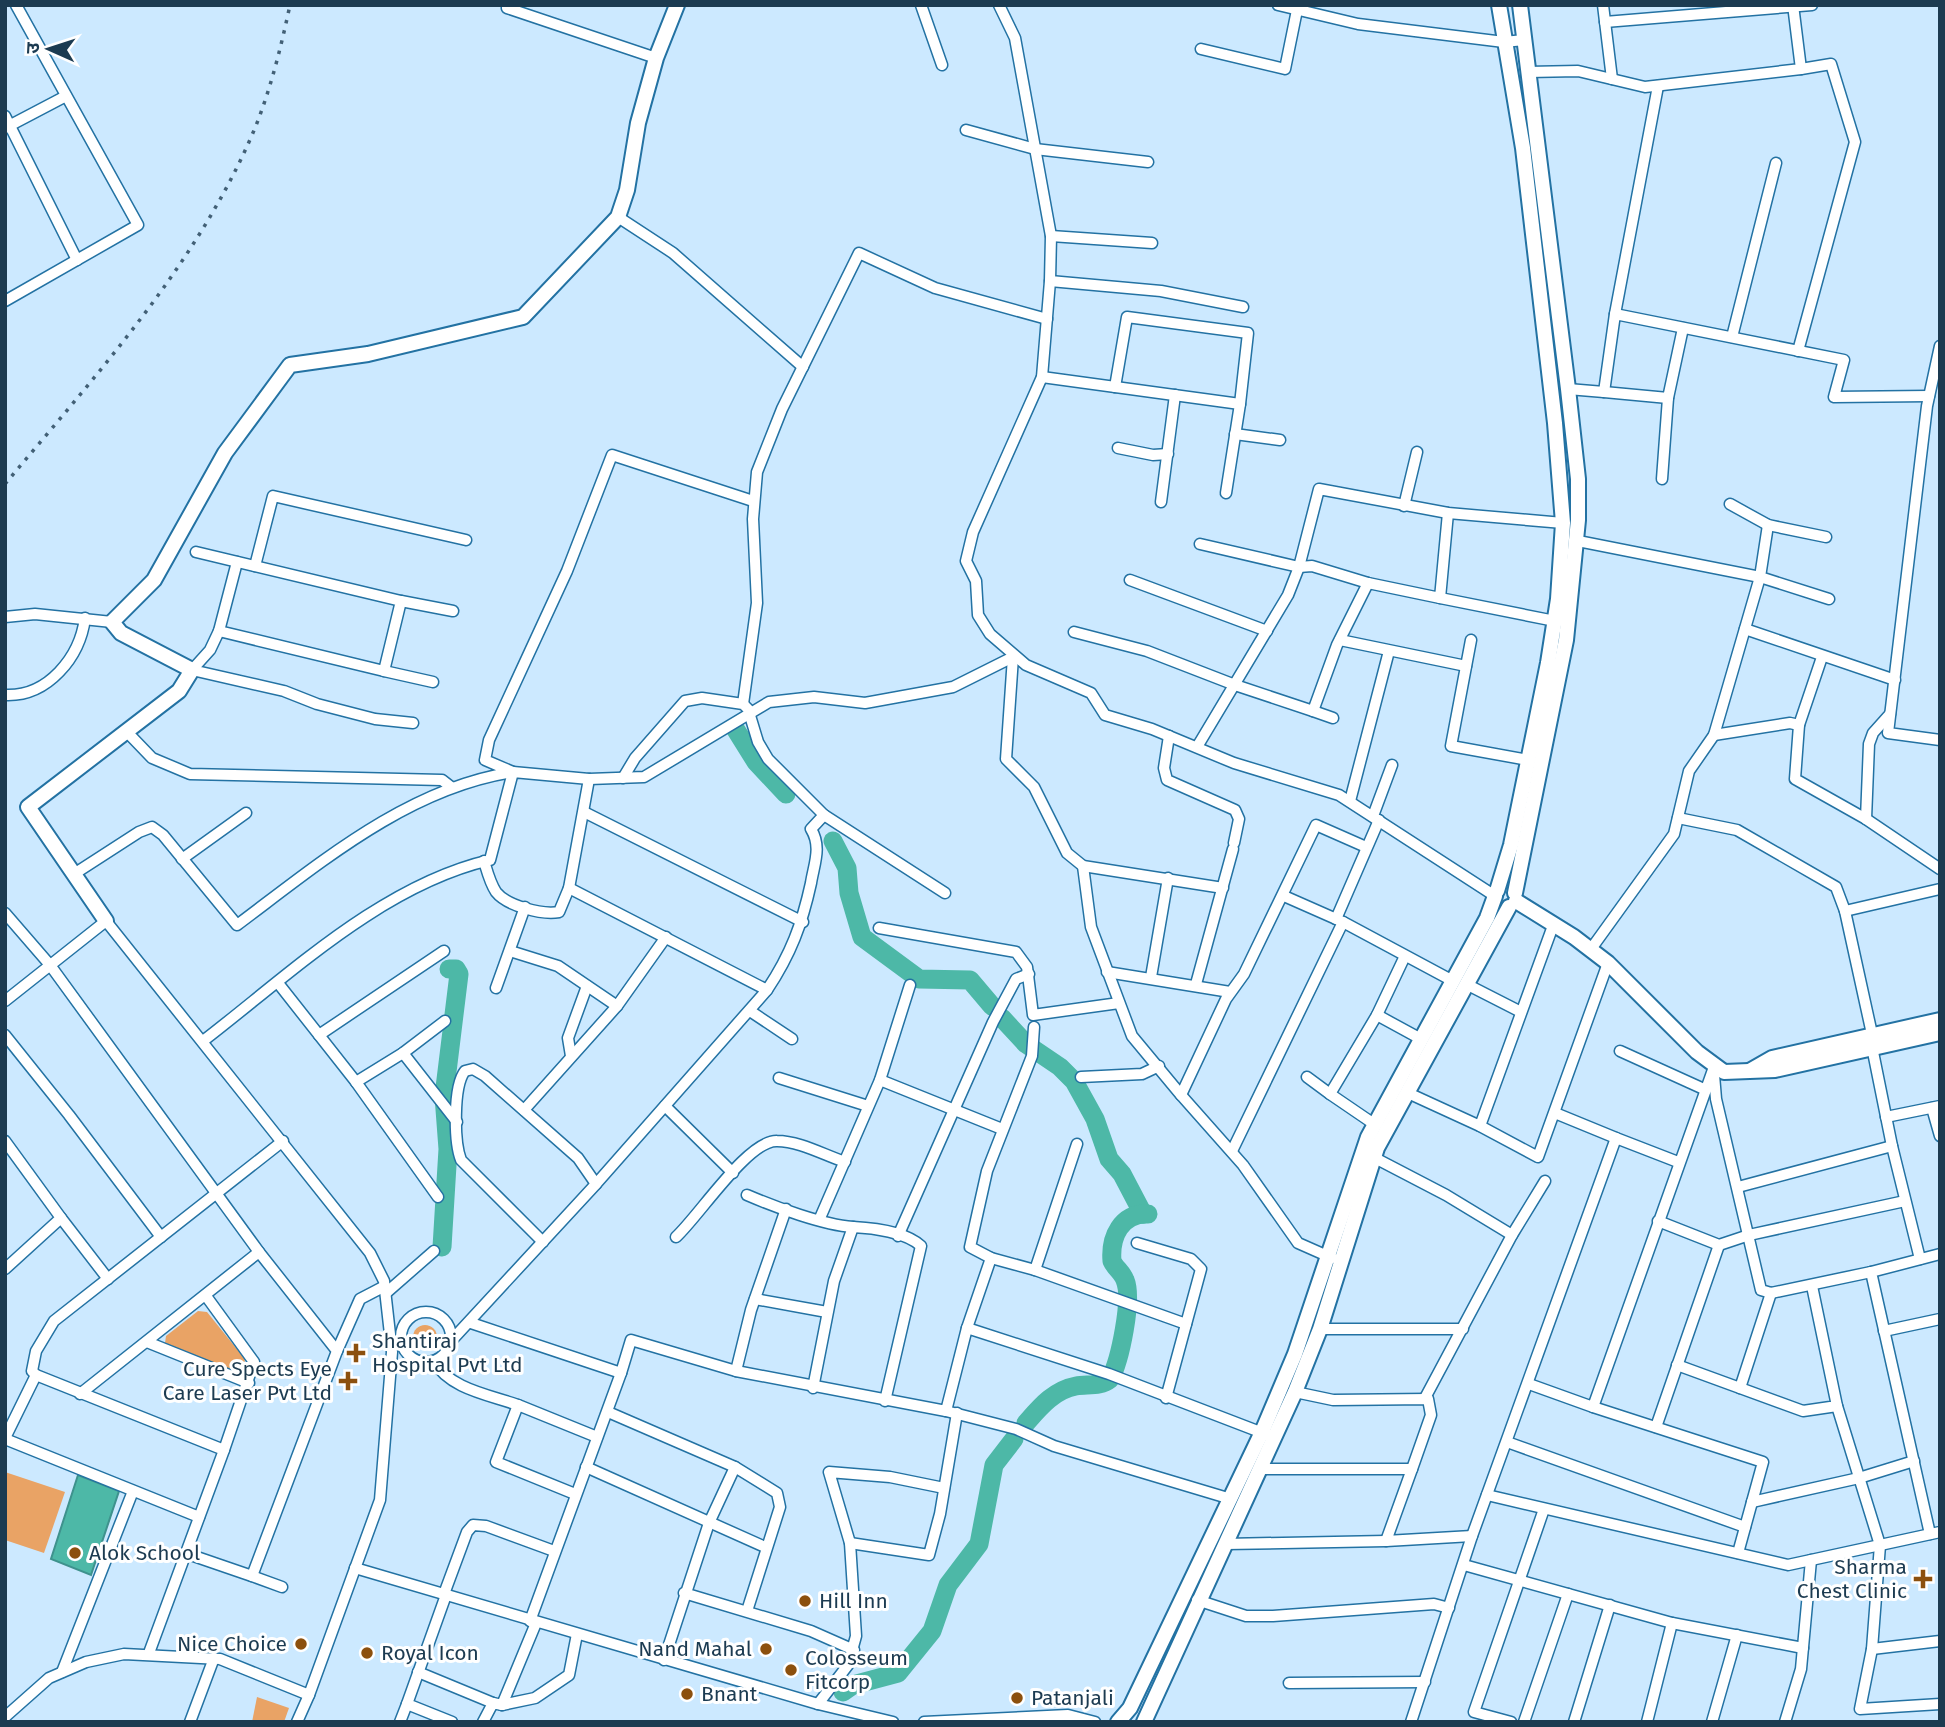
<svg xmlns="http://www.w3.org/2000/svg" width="1945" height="1727" viewBox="0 0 1945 1727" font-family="'Fira Sans','Noto Sans Devanagari',sans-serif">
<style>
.green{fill:#e9a365}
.water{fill:#4db8a7;stroke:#3e928d;stroke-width:2}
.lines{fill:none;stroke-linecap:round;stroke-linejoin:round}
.river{stroke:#4db8a7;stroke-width:19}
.street-casing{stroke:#2372a3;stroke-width:13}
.secondary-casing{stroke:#2372a3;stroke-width:18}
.street{stroke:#fff;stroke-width:10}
.secondary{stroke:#fff;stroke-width:14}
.rail{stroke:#426076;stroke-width:3.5;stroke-dasharray:3.5 7;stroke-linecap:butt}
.poi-dot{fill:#8c500e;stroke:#fff;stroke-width:2.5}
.labels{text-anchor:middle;stroke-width:6;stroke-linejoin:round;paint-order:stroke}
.poi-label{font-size:21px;fill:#1c3b51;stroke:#fff;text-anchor:start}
</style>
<rect width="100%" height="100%" fill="#cce9ff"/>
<g class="green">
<polygon points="198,1311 207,1312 245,1359 243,1371 235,1372 165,1343 166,1336"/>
<circle cx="425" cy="1337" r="12"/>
<polygon points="5,1472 65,1492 44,1553 5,1540"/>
<polygon points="257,1697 289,1708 284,1722 252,1722"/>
</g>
<polygon class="water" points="78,1475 119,1491 91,1575 51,1559"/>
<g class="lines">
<g class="river">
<polyline points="736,730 756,762 786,794"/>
<polyline points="833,841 847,868 849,893 862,937 919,979 970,980 992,1006"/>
<polyline points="1002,1018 1026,1044 1060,1067 1074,1081 1095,1119 1109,1159 1122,1174 1143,1214"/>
<polyline points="442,1247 448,1149 444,1096 459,974 456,969 449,969"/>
<path d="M1026,1423C1040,1407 1054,1390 1076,1386C1088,1384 1100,1387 1110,1379C1120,1361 1133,1299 1125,1280C1122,1272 1115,1268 1112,1261C1110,1237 1121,1213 1148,1214"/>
<polyline points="843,1692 853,1685 898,1673 932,1631 948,1585 979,1544 994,1465 1014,1439"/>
</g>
<g class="street-casing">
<g id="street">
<polyline points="921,5 942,65"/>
<polyline points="999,5 1015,38 1051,236 1050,281 1042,377 973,532 966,561 976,581 978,615 990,634 1026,665 1091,693 1105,715 1152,729 1234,763 1339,795 1495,896"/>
<polyline points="1278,5 1358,24 1504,42 1524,40"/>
<polyline points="1603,5 1612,79"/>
<polyline points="507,8 656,58"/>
<polyline points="1605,22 1812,5"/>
<polyline points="1201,49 1285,69 1297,10"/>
<polyline points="1528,72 1578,71 1645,87 1801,69 1793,5"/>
<polyline points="5,116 77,260"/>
<polyline points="5,128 66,96"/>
<polyline points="966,130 1035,149 1148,162"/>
<polyline points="618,217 673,253 803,367"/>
<polyline points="1051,236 1152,243"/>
<polyline points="1050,281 1161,291 1243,307"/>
<polyline points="5,301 138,225 16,5"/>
<polyline points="1615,314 1658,86"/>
<polyline points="1732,337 1776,163"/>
<polyline points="1940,346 1927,406 1888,733 1940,740"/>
<polyline points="1798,351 1855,142 1831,64 1801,69"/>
<polyline points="1042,377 1240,404"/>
<polyline points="1115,387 1127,317 1248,333 1240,404 1226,493"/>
<polyline points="1568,389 1604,392 1615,314 1844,360 1834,397 1929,396"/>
<polyline points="1604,392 1668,398"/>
<polyline points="1235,434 1280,440"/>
<polyline points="1118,448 1153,455 1168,454"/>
<polyline points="1662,479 1668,398 1683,328"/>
<polyline points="1161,502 1175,395"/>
<polyline points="1730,504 1768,525 1826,537"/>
<polyline points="1404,506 1417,452"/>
<polyline points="1768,525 1760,577 1829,599"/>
<polyline points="1578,541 1760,577 1714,735 1689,771 1674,834 1591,949"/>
<polyline points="1200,544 1299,567 1312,566 1368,583 1440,598 1448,513"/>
<polyline points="196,552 401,601 384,671 219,631 210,650 192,670 284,691 317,704 375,719 413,723"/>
<polyline points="255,566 273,496 466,540"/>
<polyline points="1130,580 1267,631"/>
<polyline points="1440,598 1555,621"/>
<polyline points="401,601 453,611"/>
<polyline points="5,617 35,614 112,622"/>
<polyline points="1745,629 1895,680"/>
<polyline points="219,631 237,562"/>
<polyline points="1074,632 1147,651 1235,685 1313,711 1337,645 1368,583"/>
<polyline points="1340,640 1466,666"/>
<polyline points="1471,640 1451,746 1528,760"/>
<polyline points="1013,657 1006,759 1034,787 1067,853 1083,866 1223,888"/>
<polyline points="1822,657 1799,725 1795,779 1866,819 1940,869"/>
<polyline points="384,671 433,682"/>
<path d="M5,695C48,697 80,657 85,618"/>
<polyline points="743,704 757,603 753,519 757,472 782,409 859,253 935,288 1047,319"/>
<polyline points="1313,711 1333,718"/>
<polyline points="127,732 152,758 190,774 442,780 451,787"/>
<polyline points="1714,735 1790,723 1799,725"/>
<polyline points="1169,736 1164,768 1167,780 1235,810 1239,819 1234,843"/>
<polyline points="1197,747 1288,595 1299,567 1319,489 1448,513 1563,523"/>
<polyline points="623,778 635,758 685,701 702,698 743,704 748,709 758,742 768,759 824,815 945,893"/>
<polyline points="1350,801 1389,651"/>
<polyline points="584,812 803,922"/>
<polyline points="1373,816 1392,765"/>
<polyline points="1678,818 1737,830 1836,887 1845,911 1872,1034"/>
<polyline points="1866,819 1869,744 1873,733 1890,714"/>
<polyline points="182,859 246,813"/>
<path d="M484,861C487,871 490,883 496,892C507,906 542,915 559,912L569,888L589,779"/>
<polyline points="1083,866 1091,927 1132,1036 1181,1095 1226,999 1244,974 1316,825 1366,847"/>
<path d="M74,874L139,832L152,827L163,835L237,925C320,863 408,788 513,772L485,760L489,740L567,571L612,455L753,501"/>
<polyline points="1284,896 1343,922 1453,981"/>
<polyline points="1845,911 1940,889"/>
<polyline points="5,913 50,965 259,1252"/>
<polyline points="1336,919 1379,820"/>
<polyline points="879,928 1016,952 1027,967 1033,1015 1119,1003"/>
<polyline points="510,951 558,966 617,1006"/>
<polyline points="1107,972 1230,992"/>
<polyline points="1151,977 1168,878"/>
<polyline points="278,983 356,1082 438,1197"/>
<polyline points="1196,984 1233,849"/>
<polyline points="1468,985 1521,1012"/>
<polyline points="496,988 525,907"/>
<path d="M767,990C791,954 802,924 811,883C814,864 822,847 811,829L824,815"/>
<polyline points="5,1001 106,921 370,1253 384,1281 392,1352 380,1500 309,1695 297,1722"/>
<polyline points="750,1011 792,1039"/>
<polyline points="1377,1015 1421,1039"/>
<polyline points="1034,1027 1032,1056 987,1171 970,1247 991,1258 1035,1270 1186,1324"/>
<polyline points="5,1035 69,1115 161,1237"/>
<polyline points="319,1035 444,951"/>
<path d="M203,1041C289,975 382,885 490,860L513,772L589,779L644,777L769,702L814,697L865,703L953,687L1013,657"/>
<polyline points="1872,1047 1892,1146 1920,1259"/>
<polyline points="1620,1051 1706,1090"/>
<polyline points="403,1053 457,1122"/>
<polyline points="571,1056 568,1038 587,986"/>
<polyline points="1714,1075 1716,1099 1761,1290 1771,1293 1871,1272"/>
<polyline points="1081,1077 1142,1074 1159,1066"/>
<polyline points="1307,1077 1330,1094"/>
<polyline points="779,1078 868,1106"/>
<polyline points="880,1080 1002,1129"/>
<polyline points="356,1082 403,1053 445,1021"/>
<polyline points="1408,1093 1480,1126 1538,1157 1608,963"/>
<polyline points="1181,1095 1243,1165 1298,1243 1332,1258"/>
<polyline points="665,1106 733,1173"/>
<polyline points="1932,1108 1940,1136"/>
<polyline points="524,1110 617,1006 666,937"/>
<polyline points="1555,1113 1616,1138"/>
<polyline points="1886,1117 1940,1106"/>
<polyline points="1374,1124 1330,1094 1377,1015 1405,956"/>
<polyline points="1480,1126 1554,923"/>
<polyline points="5,1141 61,1218 5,1269"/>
<polyline points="1232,1151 1343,922"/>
<polyline points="1373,1157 1446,1195 1512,1235"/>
<polyline points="1738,1187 1892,1146"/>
<path d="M747,1195C775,1207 823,1225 853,1227C873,1228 906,1232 921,1246L885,1401"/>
<polyline points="61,1218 108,1279"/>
<polyline points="820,1218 880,1080 910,985"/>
<polyline points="1658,1221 1719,1245 1749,1235 1905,1201"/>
<polyline points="898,1236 993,1022 1016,979 1029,974"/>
<path d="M676,1237C699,1216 748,1140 777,1141C799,1141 824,1155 845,1162"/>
<path d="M543,1242L461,1160C454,1142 453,1086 465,1071L473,1069L485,1076L578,1158L596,1184"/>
<polyline points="1137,1243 1191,1259 1201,1269 1166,1398"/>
<polyline points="1035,1270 1077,1144"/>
<polyline points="386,1293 434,1251"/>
<polyline points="206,1296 254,1362 224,1450"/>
<polyline points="755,1299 827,1312"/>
<circle cx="426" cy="1337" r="25"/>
<polyline points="471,1323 621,1373 631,1340 736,1371 946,1411 967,1328 1109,1374 1268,1435"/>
<polyline points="967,1328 991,1258"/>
<polyline points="1320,1329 1463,1329"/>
<polyline points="1884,1331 1940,1319"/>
<polyline points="451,1341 596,1184 767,990 569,888"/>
<polyline points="147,1342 249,1383"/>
<polyline points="337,1351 360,1299 385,1286"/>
<path d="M434,1361C449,1389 490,1395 518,1405"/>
<polyline points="1677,1365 1803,1411 1837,1406 1812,1286"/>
<polyline points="736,1371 751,1310 786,1209"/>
<polyline points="1529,1384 1593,1407 1714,1067"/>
<polyline points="813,1388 834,1281 853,1227"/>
<polyline points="1740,1388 1771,1293"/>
<polyline points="1295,1392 1333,1400 1428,1399 1431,1415 1412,1469"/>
<polyline points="80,1394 259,1252 337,1351 252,1576 185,1553"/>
<polyline points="1425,1398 1512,1235 1545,1181"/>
<polyline points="1837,1406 1880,1545 1872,1649 1860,1709 1940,1704"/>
<polyline points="1593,1407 1763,1462 1738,1553"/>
<polyline points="946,1411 1016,1429 1054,1446 1231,1499"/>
<polyline points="608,1412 735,1467 777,1493 780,1507 747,1611"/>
<polyline points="1656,1427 1719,1245"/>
<polyline points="5,1438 36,1375"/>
<polyline points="5,1439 199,1517"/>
<polyline points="1507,1442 1745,1527"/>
<polyline points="586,1467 765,1547"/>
<polyline points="1261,1469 1412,1469 1386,1541 1472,1536"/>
<polyline points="575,1494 496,1462 518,1405 597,1437"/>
<polyline points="1487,1495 1788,1565 1940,1532"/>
<polyline points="1752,1502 1859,1478 1914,1461"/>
<polyline points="1930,1534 1871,1272 1940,1254"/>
<polyline points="850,1543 929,1555 940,1514 957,1413"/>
<polyline points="1225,1544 1386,1541"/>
<polyline points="1464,1565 1672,1623 1803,1648"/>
<polyline points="355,1568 818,1704 893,1722"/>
<polyline points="252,1576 282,1587"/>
<polyline points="684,1593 811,1631 854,1650"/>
<polyline points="444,1594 467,1532 473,1525 486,1526 554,1551"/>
<polyline points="446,1595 407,1704 452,1722"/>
<polyline points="1197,1600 1246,1616 1273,1616 1434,1604 1449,1608"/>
<polyline points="530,1621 621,1373"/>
<polyline points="1872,1649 1940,1641"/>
<polyline points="149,1653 224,1450 36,1375 32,1371 36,1351 54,1321 283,1141"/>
<polyline points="664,1660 709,1523 735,1467"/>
<polyline points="62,1672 133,1491"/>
<polyline points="418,1672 493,1703"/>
<polyline points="1289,1683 1425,1682"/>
<polyline points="818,1704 848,1665 856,1636 850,1543 829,1472 890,1477 944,1488"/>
<polyline points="502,1705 535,1698 569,1675 577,1634"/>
<polyline points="5,1717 49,1678 86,1662 124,1654 220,1659 309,1695"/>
<polyline points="190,1722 214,1658"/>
<polyline points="400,1722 407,1704"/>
<polyline points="483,1722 493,1703 502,1705 536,1623"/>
<polyline points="924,1722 1068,1715 1095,1722"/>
<polyline points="1411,1722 1472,1536 1616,1138 1678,1162"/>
<polyline points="1511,1722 1474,1712 1544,1509"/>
<polyline points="1524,1722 1568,1594"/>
<polyline points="1574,1722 1610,1605"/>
<polyline points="1647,1722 1672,1623"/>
<polyline points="1712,1722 1737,1635"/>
<polyline points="1785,1722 1801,1669 1811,1560"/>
</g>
</g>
<g class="secondary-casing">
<g id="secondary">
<polyline points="1497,891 1511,845 1548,663 1558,599 1563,523 1555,423 1523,148 1499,5"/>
<polyline points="1515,893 1566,640 1578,520 1578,479 1568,389 1520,5"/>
<polyline points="1516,901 1574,937 1608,963 1697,1052 1724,1072 1775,1070 1940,1033"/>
<polyline points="106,921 28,807 179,691 192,670 121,633 112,622 154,580 225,453 290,365 368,354 523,317 618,217 627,190 638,123 656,58 677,5"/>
<polyline points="1751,1070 1772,1058 1940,1020"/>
<polyline points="1118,1722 1130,1708 1262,1432 1295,1354 1368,1137 1487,918 1495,896"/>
<polyline points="1144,1722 1295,1392 1320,1329 1377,1148 1509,907"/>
</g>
</g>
<use href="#street" class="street"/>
<use href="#secondary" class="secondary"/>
<path class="rail" d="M5,484C97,374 199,262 255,128C271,88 281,47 290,5"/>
</g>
<g class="poi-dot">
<path d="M352.5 1342.5h7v7h7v7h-7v7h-7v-7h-7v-7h7z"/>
<path d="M344.5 1370.5h7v7h7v7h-7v7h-7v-7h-7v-7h7z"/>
<circle cx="75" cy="1553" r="7"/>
<path d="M1919.5 1568.5h7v7h7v7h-7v7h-7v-7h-7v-7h7z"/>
<circle cx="805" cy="1601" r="7"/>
<circle cx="301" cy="1644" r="7"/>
<circle cx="766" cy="1649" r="7"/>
<circle cx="367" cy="1653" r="7"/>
<circle cx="791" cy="1670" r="7"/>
<circle cx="687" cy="1694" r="7"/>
<circle cx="1017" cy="1698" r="7"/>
</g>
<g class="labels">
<g class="poi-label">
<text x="372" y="1348">Shantiraj<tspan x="372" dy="24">Hospital Pvt Ltd</tspan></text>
<text x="332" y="1376" text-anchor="end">Cure Spects Eye<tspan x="332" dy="24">Care Laser Pvt Ltd</tspan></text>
<text x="89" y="1560">Alok School</text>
<text x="1907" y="1574" text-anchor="end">Sharma<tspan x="1907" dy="24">Chest Clinic</tspan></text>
<text x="819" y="1608">Hill Inn</text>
<text x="287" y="1651" text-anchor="end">Nice Choice</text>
<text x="752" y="1656" text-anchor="end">Nand Mahal</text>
<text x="381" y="1660">Royal Icon</text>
<text x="805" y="1665">Colosseum<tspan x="805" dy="24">Fitcorp</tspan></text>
<text x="701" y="1701">Bnant</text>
<text x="1031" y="1705">Patanjali</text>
</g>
</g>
<rect width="1945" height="1727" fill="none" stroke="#1c3b51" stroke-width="14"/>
<g transform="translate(49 49) rotate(273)" stroke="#ffffff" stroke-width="5" paint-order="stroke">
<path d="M0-5L12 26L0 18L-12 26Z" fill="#1c3b51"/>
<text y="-10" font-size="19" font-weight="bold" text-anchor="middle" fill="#1c3b51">उ</text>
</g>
</svg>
